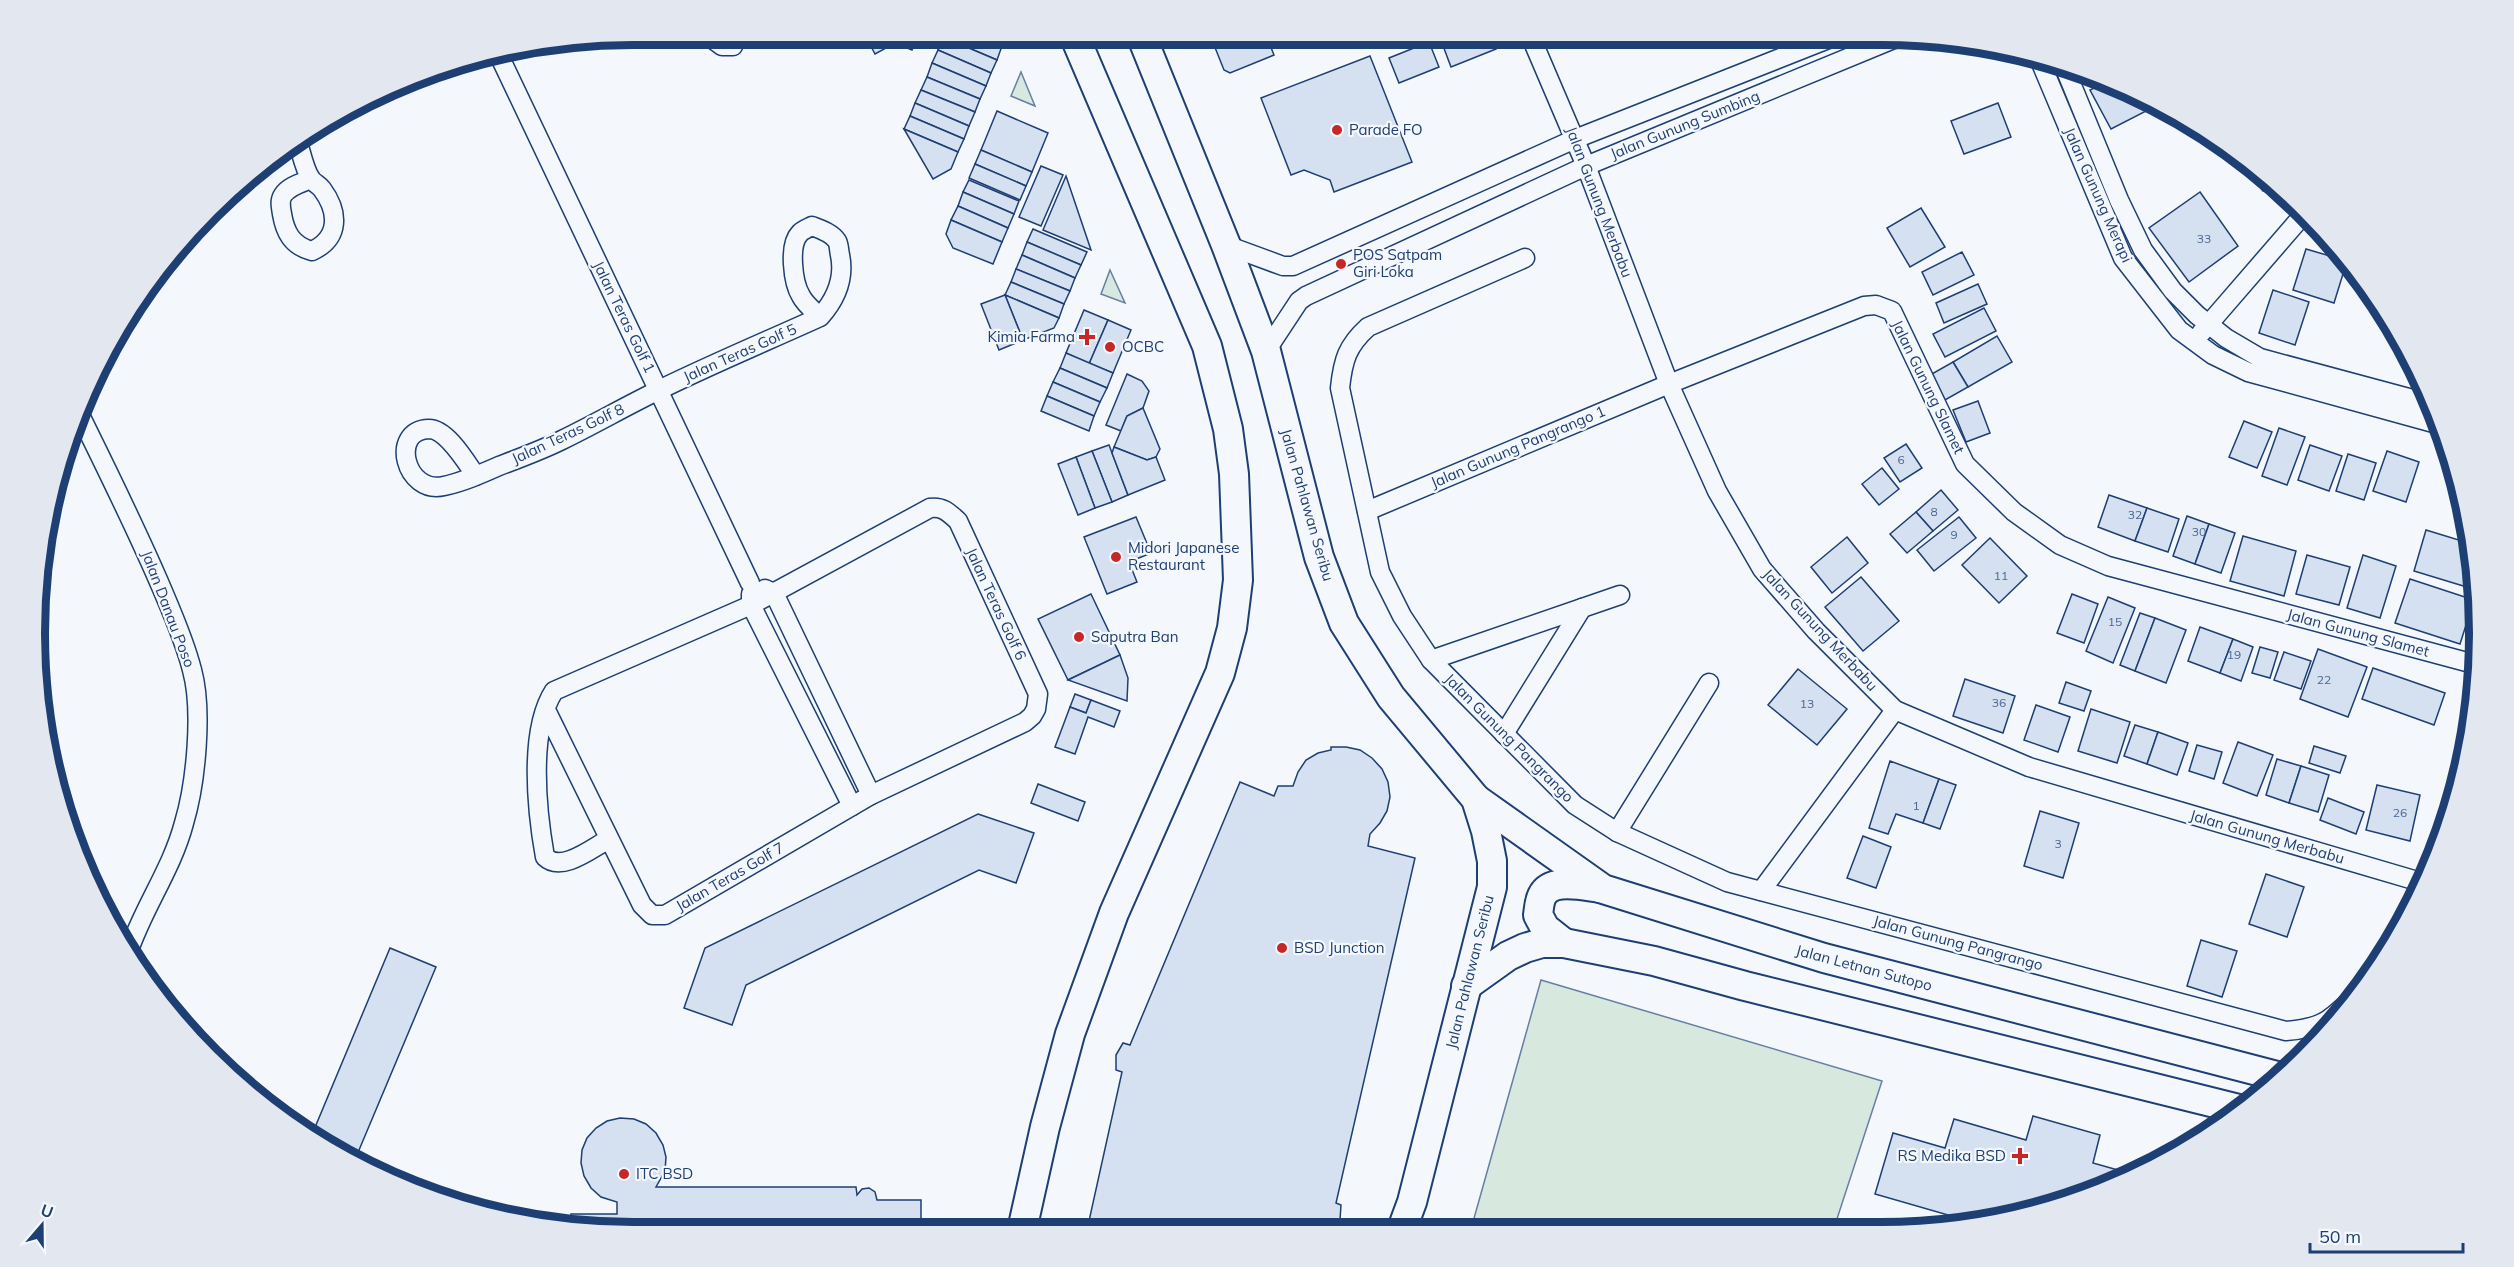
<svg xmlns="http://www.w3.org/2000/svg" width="2514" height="1267" viewBox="0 0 2514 1267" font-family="Mulish,sans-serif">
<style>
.green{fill:#d7e8df;stroke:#687fa3;stroke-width:1.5}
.building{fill:#d5e0f0;stroke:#1d3f73;stroke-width:1.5}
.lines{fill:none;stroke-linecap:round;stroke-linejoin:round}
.minor-casing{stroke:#1d3f73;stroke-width:21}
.primary-casing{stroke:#1d3f73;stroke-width:32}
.minor{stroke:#f4f7fb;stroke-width:18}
.primary{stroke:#f4f7fb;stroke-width:28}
.poi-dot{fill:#c62828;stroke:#f4f7fb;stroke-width:2}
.labels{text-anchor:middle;stroke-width:4.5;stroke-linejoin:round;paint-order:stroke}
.number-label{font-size:12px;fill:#4b6792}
.street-label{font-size:15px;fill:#1d3f73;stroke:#f4f7fb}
.poi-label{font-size:15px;fill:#1d3f73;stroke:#f4f7fb;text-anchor:start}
.rim{fill:none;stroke:#1d3f73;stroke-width:8}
</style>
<rect width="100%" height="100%" fill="#f4f7fb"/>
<g class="green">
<polygon points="1021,72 1035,106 1011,96"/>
<polygon points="1110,270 1125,303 1101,294"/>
<polygon points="1541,980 1882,1081 1834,1228 1471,1229"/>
</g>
<g class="building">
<polygon points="865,35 914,35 918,36 912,50 895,43 875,54"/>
<polygon points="944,35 975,35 1002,46 997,60 943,37"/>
<polygon points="975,35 1006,35 1002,46"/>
<polygon points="1210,35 1266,35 1274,55 1230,73 1224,70"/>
<polygon points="1285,35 1312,35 1289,44"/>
<polygon points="1439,35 1491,35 1496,49 1451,67"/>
<polygon points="943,37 997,60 991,73 938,50"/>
<polygon points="1429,42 1439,67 1399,83 1389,58"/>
<polygon points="938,50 991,73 986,86 932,63"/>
<polygon points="1370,56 1412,162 1334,192 1330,180 1304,170 1291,175 1261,98"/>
<polygon points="932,63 986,86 980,99 927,77"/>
<polygon points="927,77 980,99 975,112 921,90"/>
<polygon points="2106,82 2145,96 2152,108 2111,129 2090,90"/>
<polygon points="921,90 975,112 969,126 915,103"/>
<polygon points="915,103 969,126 964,139 910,116"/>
<polygon points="1998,103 2011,137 1964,154 1951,121"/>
<polygon points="997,111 1048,133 1032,172 981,150"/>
<polygon points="910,116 964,139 958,152 904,129"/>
<polygon points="904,129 958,152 951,169 933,179"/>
<polygon points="981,150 1032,172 1026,186 975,164"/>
<polygon points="2233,151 2245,158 2273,184 2263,191"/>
<polygon points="975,164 1026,186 1020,200 969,178"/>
<polygon points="1041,166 1063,175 1041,226 1019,217"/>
<polygon points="1066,176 1091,250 1043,230"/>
<polygon points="969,180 1019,201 1014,214 963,192"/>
<polygon points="963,192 1014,214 1008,228 958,206"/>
<polygon points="2200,192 2238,246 2189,282 2149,228"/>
<polygon points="958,206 1008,228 1002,242 951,220"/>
<polygon points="1921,208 1945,247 1910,267 1887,228"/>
<polygon points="951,220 1002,242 993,264 953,248 946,234"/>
<polygon points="1033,229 1087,252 1081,265 1027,242"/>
<polygon points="1027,242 1081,265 1075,278 1022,255"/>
<polygon points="2306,249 2347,261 2334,303 2293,290"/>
<polygon points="1962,252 1974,275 1933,295 1922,272"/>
<polygon points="1022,255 1075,278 1070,291 1016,269"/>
<polygon points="1016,269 1070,291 1064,304 1011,282"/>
<polygon points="1011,282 1064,304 1059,318 1005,295"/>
<polygon points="1978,284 1987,304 1944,323 1936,303"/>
<polygon points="2273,290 2309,302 2295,345 2259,333"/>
<polygon points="1005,295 1059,318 1054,328 1023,340"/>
<polygon points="1005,295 1023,340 999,350 981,304"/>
<polygon points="1984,308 1996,331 1945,357 1933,334"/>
<polygon points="1084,310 1108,320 1089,364 1066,353"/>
<polygon points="1108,320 1131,330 1113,373 1089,364"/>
<polygon points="1997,336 2012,362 1968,387 1953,362"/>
<polygon points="1066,353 1113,373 1107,388 1060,368"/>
<polygon points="1953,362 1968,387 1945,400 1930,375"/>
<polygon points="1060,368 1107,388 1100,402 1053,382"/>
<polygon points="1127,374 1142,381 1149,391 1143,408 1127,416 1121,431 1106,425"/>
<polygon points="1053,382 1100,402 1094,416 1047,396"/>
<polygon points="1047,396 1094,416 1089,431 1041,411"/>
<polygon points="1978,401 1990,433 1966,442 1953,410"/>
<polygon points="1143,408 1160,449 1156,457 1147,460 1114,447 1127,416"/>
<polygon points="2244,421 2272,432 2257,468 2229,457"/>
<polygon points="2279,428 2305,437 2287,485 2262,476"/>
<polygon points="1906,444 1922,468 1900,482 1884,458"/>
<polygon points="1109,445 1128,495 1112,502 1092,451"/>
<polygon points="2310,445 2342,456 2329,491 2298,480"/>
<polygon points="1114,447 1147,460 1156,457 1165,480 1128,495 1112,453"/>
<polygon points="1092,451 1112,502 1095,508 1076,457"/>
<polygon points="2387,451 2419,462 2406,502 2373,491"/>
<polygon points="2348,454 2376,463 2364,500 2336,491"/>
<polygon points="1076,457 1095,508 1078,515 1058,464"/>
<polygon points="1882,468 1899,489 1879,505 1862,484"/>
<polygon points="1941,490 1958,510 1933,531 1916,512"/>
<polygon points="2109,495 2147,508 2135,541 2098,527"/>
<polygon points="2147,508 2179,519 2168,552 2135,541"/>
<polygon points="1916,512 1933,531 1907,553 1890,534"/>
<polygon points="2187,516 2209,524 2195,564 2173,556"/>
<polygon points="1136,517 1151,553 1129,562 1137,582 1107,594 1084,537"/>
<polygon points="1959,517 1976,538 1934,571 1917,550"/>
<polygon points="2209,524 2235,533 2221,573 2195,564"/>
<polygon points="2426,530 2472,544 2475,571 2470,588 2414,571"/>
<polygon points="2243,536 2296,551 2284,596 2230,581"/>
<polygon points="1847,537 1868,563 1832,593 1811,567"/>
<polygon points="1990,538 2027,576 1999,603 1962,565"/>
<polygon points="2307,555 2350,567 2339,605 2296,594"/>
<polygon points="2363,555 2396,566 2380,618 2347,608"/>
<polygon points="1861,577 1899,621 1863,651 1825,607"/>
<polygon points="2410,579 2474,600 2460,644 2395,623"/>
<polygon points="1091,594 1120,655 1068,680 1038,619"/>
<polygon points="2072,594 2098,604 2084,643 2057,633"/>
<polygon points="2108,597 2135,608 2113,663 2086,651"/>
<polygon points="2140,613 2155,618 2135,671 2120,665"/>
<polygon points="2155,618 2186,630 2166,683 2135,671"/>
<polygon points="2200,627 2233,639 2220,673 2188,661"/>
<polygon points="2233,639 2253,647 2241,681 2220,673"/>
<polygon points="2260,647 2278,652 2270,678 2252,673"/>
<polygon points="2318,649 2367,667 2348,717 2300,699"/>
<polygon points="2284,652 2311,661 2301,689 2274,680"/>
<polygon points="1120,655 1128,678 1127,701 1068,680"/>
<polygon points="2373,668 2445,693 2434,725 2362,699"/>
<polygon points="1798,669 1847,709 1817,745 1768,705"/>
<polygon points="1965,679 2015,696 2003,733 1953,716"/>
<polygon points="2066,682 2091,691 2084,711 2059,703"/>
<polygon points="1075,694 1091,700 1086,713 1070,707"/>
<polygon points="1091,700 1120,711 1114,727 1088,717 1075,754 1055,747 1070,707 1086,713"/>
<polygon points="2036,705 2070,717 2058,752 2024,740"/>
<polygon points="2091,709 2130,722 2117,763 2078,751"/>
<polygon points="2135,725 2158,732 2147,764 2124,756"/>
<polygon points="2158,732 2188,743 2177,775 2147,764"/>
<polygon points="2238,742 2273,755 2257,796 2223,783"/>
<polygon points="2197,745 2222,752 2214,779 2189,771"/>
<polygon points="2314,746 2346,756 2340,773 2309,763"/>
<polygon points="1331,747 1346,747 1360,750 1372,758 1382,769 1388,782 1390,797 1387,811 1380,823 1370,834 1368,846 1415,858 1336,1203 1341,1205 1340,1220 1334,1229 1087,1230 1122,1072 1116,1070 1116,1055 1123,1043 1130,1045 1240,782 1274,796 1278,786 1293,786 1298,772 1306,760 1318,753 1331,750"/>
<polygon points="2277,759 2301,766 2289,803 2266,795"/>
<polygon points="1890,761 1939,779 1923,823 1896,814 1888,834 1869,828"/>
<polygon points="2301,766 2329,775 2318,812 2289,803"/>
<polygon points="1939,779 1956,785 1940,829 1923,823"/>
<polygon points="1038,784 1085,802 1078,821 1031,803"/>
<polygon points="2377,785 2420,795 2410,841 2366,830"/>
<polygon points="2328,798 2364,812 2356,834 2320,820"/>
<polygon points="2040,811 2079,823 2063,878 2024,866"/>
<polygon points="978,814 1034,833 1016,883 979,870 746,985 732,1025 684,1008 705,948"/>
<polygon points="1863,836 1891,847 1876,888 1847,878"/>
<polygon points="2266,874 2304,887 2287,937 2249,924"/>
<polygon points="2201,940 2237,951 2222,997 2187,986"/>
<polygon points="390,948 436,967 354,1162 311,1137"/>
<polygon points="2033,1116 2100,1135 2093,1163 2132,1174 2109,1187 1960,1227 1962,1219 1875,1194 1893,1133 1945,1148 1954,1119 2026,1140"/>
<polygon points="620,1118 634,1119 646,1124 656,1133 663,1145 666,1157 665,1171 656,1187 856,1187 857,1195 862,1189 869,1188 875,1192 877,1200 921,1200 921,1230 595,1231 571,1227 571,1214 617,1214 617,1202 601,1197 591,1188 584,1176 581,1163 582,1150 587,1138 596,1128 607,1121"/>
</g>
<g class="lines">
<g class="minor-casing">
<g id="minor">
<polyline points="707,35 722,46 733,46 738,35"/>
<polyline points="1530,35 1586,166 1669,384 1717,491 1762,569 1816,631 1895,710 2029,767 2424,883"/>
<polyline points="497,51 750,583"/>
<polyline points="2038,56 2123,258 2179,330 2213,355 2248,372 2441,425"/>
<polyline points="2064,66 2119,200 2143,250 2173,291 2197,315 2226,338 2260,358 2431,404"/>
<path d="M297,139C301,151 304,169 311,179C314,183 319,185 322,189C339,212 340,238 312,251C292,246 285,232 282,214C281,207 279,201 283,195C289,186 301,183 311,179"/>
<polyline points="1226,245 1283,266 1293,266 1575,139 1836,36"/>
<path d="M1525,258L1368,327C1347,346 1343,360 1340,388L1380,572L1402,616L1431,660L1575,805L1617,832L1727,882L2286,1031C2325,1028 2332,1018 2359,992"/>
<polyline points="2201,333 2304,214"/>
<polyline points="1266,351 1299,301 1306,296 1586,166 1901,36"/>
<path d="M78,411C107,470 136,528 162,589C173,615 185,642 192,670C203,710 196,783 184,823C172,869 143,908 128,953"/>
<path d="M476,476C466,462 447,429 429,429C389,430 405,495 444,486C463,482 481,474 499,466C520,458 542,450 562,440C595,424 626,406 659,390C712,364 767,341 820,317C836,299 845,279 840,255C839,251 839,244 837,241C832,233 820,229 812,226C808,228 803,230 800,233C788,245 793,283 801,296C805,304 814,311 820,317"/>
<polyline points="1367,511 1669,384 1864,306 1876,305 1892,311 1965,464 2014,512 2060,545 2108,566 2478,665"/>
<polyline points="765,589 774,593 871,795"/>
<polyline points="751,594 751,605 852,806"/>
<polyline points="1431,660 1620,595"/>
<path d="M546,710L642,905L652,915H665L871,795L1025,722L1032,716L1036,709L1038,694L958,521C949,513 943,506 930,508L751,605L554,691C528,731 537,812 545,857C562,873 592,848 609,839"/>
<polyline points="1504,734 1582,608"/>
<polyline points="1617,832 1709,683"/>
<polyline points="1761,891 1895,710"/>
</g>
</g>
<g class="primary-casing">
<g id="primary">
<polyline points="1141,35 1226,245 1266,351 1319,557 1344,623 1391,697 1476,799 1486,831 1492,861 1492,887 1412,1202 1402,1229"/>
<polyline points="1476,799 1603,889 1824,958 2277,1076"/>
<path d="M1564,943L1545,928L1538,915C1539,909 1539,902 1542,896C1551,877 1584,886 1600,888"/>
<polyline points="1466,986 1508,956 1525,948 1542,943 1564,943 1654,961 1745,986 2243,1110"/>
<polyline points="1022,1230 1045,1127 1070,1034 1114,913 1220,673 1232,628 1238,580 1234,474 1228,429 1207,346 1074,35"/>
</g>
</g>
<use href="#minor" class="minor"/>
<use href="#primary" class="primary"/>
</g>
<g class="poi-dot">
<circle cx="1337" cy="130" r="6"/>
<circle cx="1341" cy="264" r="6"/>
<path d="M1084 328h6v6h6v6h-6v6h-6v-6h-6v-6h6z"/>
<circle cx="1110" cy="347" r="6"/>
<circle cx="1116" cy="557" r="6"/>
<circle cx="1079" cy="637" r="6"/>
<circle cx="1282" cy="948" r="6"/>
<path d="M2017 1147h6v6h6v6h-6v6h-6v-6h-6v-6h6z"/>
<circle cx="624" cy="1174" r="6"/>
</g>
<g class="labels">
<g class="number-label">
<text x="2204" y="243">33</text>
<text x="1901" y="464">6</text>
<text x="1934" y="516">8</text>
<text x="2135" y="519">32</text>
<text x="2199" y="536">30</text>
<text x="1954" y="539">9</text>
<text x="2001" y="580">11</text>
<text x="2115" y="626">15</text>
<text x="2234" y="659">19</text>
<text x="2324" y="684">22</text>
<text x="1999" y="707">36</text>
<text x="1807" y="708">13</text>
<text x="1916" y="810">1</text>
<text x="2400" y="817">26</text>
<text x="2058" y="848">3</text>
</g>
<g class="street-label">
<text transform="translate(1685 125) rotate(-22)" y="5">Jalan Gunung Sumbing</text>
<text transform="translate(2098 195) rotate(66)" y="5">Jalan Gunung Merapi</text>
<text transform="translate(1599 202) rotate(69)" y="5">Jalan Gunung Merbabu</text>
<text transform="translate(624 317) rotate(64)" y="5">Jalan Teras Golf 1</text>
<text transform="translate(740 353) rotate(-24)" y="5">Jalan Teras Golf 5</text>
<text transform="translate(1928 387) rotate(64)" y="5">Jalan Gunung Slamet</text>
<text transform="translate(568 434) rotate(-25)" y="5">Jalan Teras Golf 8</text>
<text transform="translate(1518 447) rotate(-23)" y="5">Jalan Gunung Pangrango 1</text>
<text transform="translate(1307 505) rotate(74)" y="5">Jalan Pahlawan Seribu</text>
<text transform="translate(996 604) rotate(65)" y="5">Jalan Teras Golf 6</text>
<text transform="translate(168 609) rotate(69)" y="5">Jalan Danau Poso</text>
<text transform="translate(1820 630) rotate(47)" y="5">Jalan Gunung Merbabu</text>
<text transform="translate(2358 633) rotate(15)" y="5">Jalan Gunung Slamet</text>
<text transform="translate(1509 738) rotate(45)" y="5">Jalan Gunung Pangrango</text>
<text transform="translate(2267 837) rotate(16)" y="5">Jalan Gunung Merbabu</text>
<text transform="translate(730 877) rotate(-30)" y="5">Jalan Teras Golf 7</text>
<text transform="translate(1958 943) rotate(15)" y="5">Jalan Gunung Pangrango</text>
<text transform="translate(1864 968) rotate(15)" y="5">Jalan Letnan Sutopo</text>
<text transform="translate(1470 972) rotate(-76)" y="5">Jalan Pahlawan Seribu</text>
</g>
<g class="poi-label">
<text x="1349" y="135">Parade FO</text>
<text x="1353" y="260">POS Satpam<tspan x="1353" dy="17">Giri Loka</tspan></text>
<text x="1075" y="342" text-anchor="end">Kimia Farma</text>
<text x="1122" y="352">OCBC</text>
<text x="1128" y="553">Midori Japanese<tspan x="1128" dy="17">Restaurant</tspan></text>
<text x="1091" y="642">Saputra Ban</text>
<text x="1294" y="953">BSD Junction</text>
<text x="2006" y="1161" text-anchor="end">RS Medika BSD</text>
<text x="636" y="1179">ITC BSD</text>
</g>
</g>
<path d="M0 0H2514V1267H0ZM633 45H1881A588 588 0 0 1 2469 633V634A588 588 0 0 1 1881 1222H633A588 588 0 0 1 45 634V633A588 588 0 0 1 633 45Z" fill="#e3e8f0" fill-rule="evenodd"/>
<path class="rim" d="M633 45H1881A588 588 0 0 1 2469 633V634A588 588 0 0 1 1881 1222H633A588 588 0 0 1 45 634V633A588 588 0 0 1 633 45Z"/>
<g transform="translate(42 1225) rotate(20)" stroke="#f4f7fb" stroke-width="4.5" paint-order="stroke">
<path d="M0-4.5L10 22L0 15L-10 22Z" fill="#1d3f73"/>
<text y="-9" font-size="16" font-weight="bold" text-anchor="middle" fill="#1d3f73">U</text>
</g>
<path d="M2310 1243v9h153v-9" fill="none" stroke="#1d3f73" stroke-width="3"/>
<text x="2319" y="1243" font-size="18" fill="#1d3f73" stroke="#f4f7fb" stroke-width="4.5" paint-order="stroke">50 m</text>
</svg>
